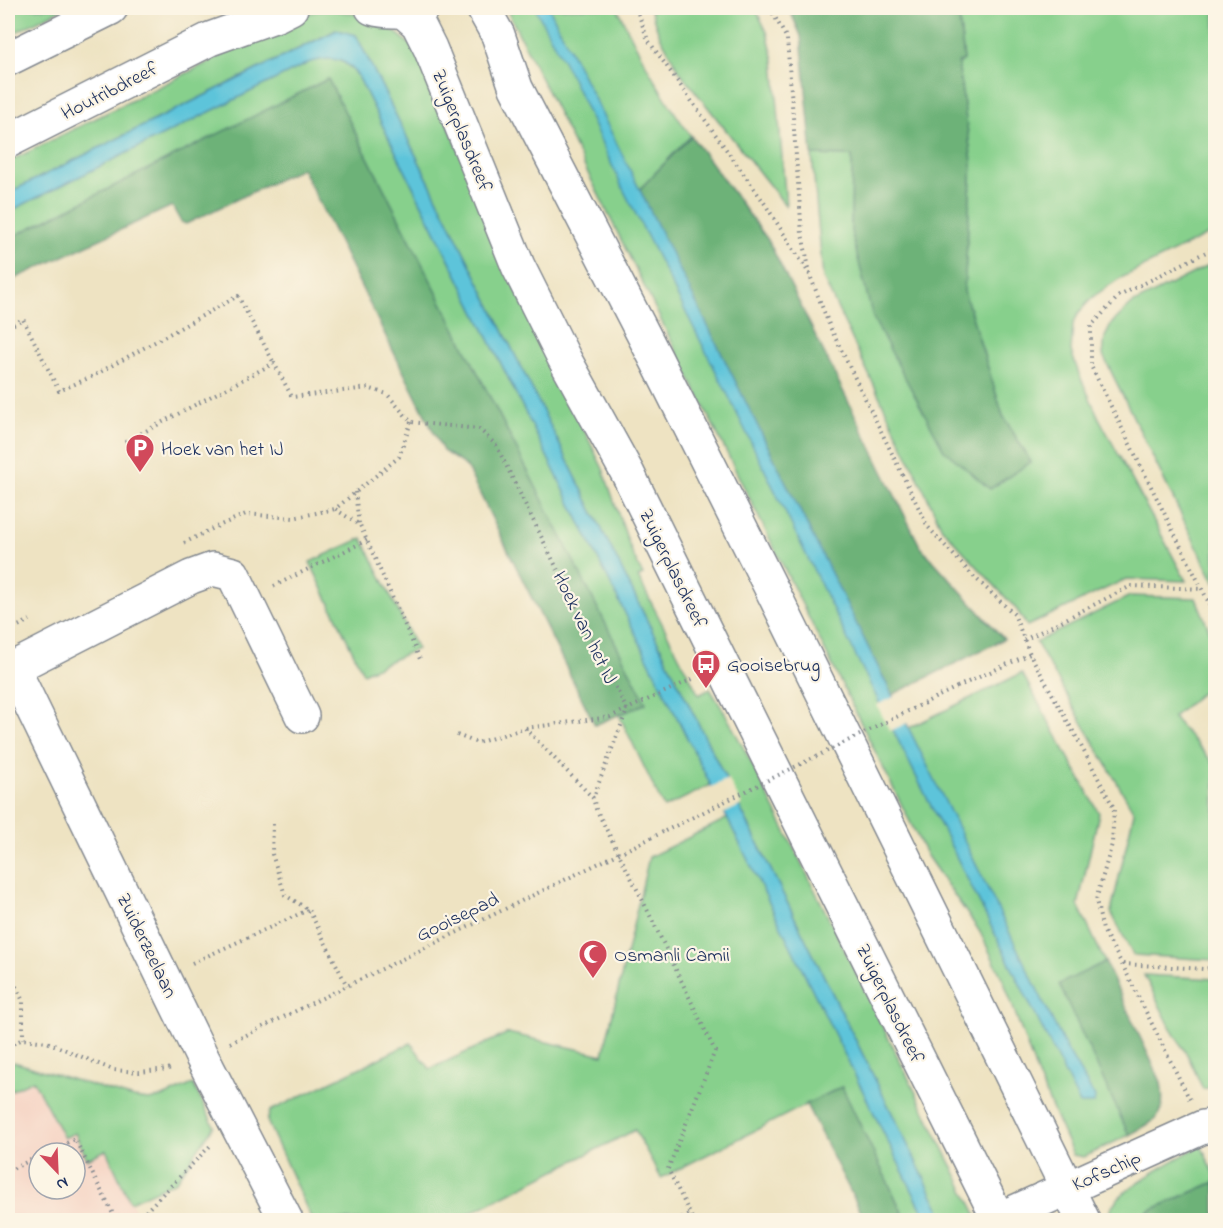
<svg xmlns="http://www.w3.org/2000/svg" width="1223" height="1228" viewBox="0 0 1223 1228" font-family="'Indie Flower',sans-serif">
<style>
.built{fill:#f5d2c2;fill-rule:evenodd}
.green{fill:#87d08c;stroke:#518075;stroke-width:1.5}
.forest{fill:#6db278;stroke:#44706b;stroke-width:1.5}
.water{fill:#5dc4da;stroke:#3c7a9c;stroke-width:1.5}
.pier{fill:#eee3c2}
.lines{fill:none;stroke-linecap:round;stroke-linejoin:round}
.street-casing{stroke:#848990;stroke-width:36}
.secondary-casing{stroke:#848990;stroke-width:36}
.path{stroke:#848990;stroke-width:4;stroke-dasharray:1.5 4.5;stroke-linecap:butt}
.street{stroke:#fff;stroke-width:33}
.secondary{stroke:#fff;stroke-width:33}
.path-bridge{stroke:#848990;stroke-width:4;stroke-dasharray:1.5 4.5;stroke-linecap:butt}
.labels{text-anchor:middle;stroke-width:4.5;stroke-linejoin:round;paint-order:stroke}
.street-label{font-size:20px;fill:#1b2f5e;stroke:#fcf5e5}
.poi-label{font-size:20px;fill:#1b2f5e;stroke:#fcf5e5;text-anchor:start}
</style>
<rect width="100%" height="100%" fill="#fcf5e5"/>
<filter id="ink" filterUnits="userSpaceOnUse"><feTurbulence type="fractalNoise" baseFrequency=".0167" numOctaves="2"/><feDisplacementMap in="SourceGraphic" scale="12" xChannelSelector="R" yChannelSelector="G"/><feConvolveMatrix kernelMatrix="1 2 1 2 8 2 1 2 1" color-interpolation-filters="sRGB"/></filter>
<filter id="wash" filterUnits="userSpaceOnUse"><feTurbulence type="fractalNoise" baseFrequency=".008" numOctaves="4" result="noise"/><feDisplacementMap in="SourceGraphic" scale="24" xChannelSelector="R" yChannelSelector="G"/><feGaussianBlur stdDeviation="1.35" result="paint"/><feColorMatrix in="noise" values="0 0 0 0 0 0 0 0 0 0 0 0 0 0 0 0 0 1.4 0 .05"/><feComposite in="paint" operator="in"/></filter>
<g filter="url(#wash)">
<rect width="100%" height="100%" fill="#eee3c2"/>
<path class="built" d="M33,1079L64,1138L75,1133L105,1149L140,1220H8V1092ZM39,1153H75V1189H39Z"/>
<g class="green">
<polygon points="8,8 64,8 8,36"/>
<path d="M506,8H617C639,53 661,95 691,136L637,192L909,728L1022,673L1099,813L1078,905L1105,962L1060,984L1129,1135L1084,1157L1073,1155L1039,1079L1004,982L980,932L927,856Z"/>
<polygon points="650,8 755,8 767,32 774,60 786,206 680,72 659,34"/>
<polygon points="958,8 1215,8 1215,231 1119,279 1094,296 1080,311 1073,324 1071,351 1079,374 1099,418 1186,581 1126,579 1027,626 1017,610 942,528 823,278 812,155 852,156 851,231 1031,462 1003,416 964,291 972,162 958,63 964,60"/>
<path d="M333,10C370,15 395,26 420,55L516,290L603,469L632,553L643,575L638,577L699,695L710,689L725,713L751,762L979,1220H945L356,35L336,30L8,193V162L213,60L289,18L316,11Z"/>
<path d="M323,58C342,60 345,61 358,76L711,785L664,808L619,715L645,704L328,79L8,239V212L310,62Z"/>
<polygon points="1215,262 1215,584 1103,355 1105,337 1112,323 1132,304"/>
<polygon points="362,538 417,649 363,673 310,562"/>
<polygon points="1130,596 1196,598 1215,644 1215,681 1173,717 1215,765 1215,960 1133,955 1111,912 1134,812 1036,642"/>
<polygon points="728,818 927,1220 906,1220 841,1087 661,1178 635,1130 466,1215 468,1220 312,1220 267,1121 270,1111 411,1043 430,1069 508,1033 603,1055 649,857"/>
<polygon points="1144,975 1215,979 1215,1086 1203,1089 1188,1056 1174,1034"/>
<polygon points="14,1062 134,1098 149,1100 165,1096 193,1084 214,1126 176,1181 130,1202 106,1150 87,1159 75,1133 64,1138 33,1080 8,1092 8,1065"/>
<path d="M1201,1145L1215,1176V1182L1148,1211L1151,1220H1110C1110,1216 1110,1211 1112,1207C1120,1188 1181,1157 1201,1145Z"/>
</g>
<g class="forest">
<polygon points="789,8 958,8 964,60 958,63 972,162 964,291 1003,416 1031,462 990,489 944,450 873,318 851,231 852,156 812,155 801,36"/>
<polygon points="328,79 646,703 595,725 466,466 443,451 302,168 186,224 181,222 172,206 14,279 8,319 8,239"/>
<polygon points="691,136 768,240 920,546 1004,639 892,695 637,192"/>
<path d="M1105,962L1161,1082C1167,1118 1158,1119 1129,1135L1059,984Z"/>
<polygon points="842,1087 906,1220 865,1220 806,1104"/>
<polygon points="1215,1182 1215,1220 1151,1220 1147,1212"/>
</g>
<g class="water">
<polygon points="535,8 549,8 935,781 1067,1050 1095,1097 1094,1104 1080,1104 843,630 726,391 622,187 570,74"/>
<path d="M337,30L356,35L945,1220H927L358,76C355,73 352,67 348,65C337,56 322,59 310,62L8,212V193Z"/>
</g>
<g class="pier">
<polygon points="896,696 909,722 890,731 877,705"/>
<polygon points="728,779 742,805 723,814 709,788"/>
</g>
</g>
<g filter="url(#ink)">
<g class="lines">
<g class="street-casing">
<g id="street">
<polyline points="999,1219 1203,1127 1216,1125"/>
<polyline points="286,1220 202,1057 13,668 191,577 213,569 233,574 302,716"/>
</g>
</g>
<g class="secondary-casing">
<g id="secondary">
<path d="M372,8C388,13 405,11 422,8"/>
<polyline points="483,8 498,35 516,88 656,359 771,588 1083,1220"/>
<polyline points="403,11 418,24 430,48 518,266 564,358 628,474 738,697 999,1220"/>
<polyline points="8,59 111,8"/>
<polyline points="8,141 210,39 277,15 291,8"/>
</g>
</g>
<g class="path">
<polyline points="636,8 648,40 763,201 810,275"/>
<polyline points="770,8 787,39 802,234 811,278 830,327 928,527 972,575 1014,614 1030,654 1079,742 1114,808 1112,844 1096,900 1103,930 1122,964 1190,1100"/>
<polyline points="1207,8 1216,17"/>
<polyline points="1216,247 1119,296 1091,326 1091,366 1216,617"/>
<polyline points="8,327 23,319 59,391 93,376 238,296 274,363"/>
<polyline points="411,422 399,457 335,509 360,525 420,659"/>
<polyline points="125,442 274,363 292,397 368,388 387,394 411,422 479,429 496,445 627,710 593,798"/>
<polyline points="355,492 359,524"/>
<polyline points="184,543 216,527 246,514 293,518 335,509"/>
<polyline points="274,586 367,540"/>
<polyline points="8,631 30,620"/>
<polyline points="1024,640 1131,586 1202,589"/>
<polyline points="957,687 1030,654"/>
<polyline points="526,728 610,717 695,678"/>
<polyline points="457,735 477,743 525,728 593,798 596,809 643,901 715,1051 668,1169 693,1220"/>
<polyline points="273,824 272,854 285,895 309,910 347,986"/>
<polyline points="192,963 308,910"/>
<polyline points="1123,964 1204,969 1216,967"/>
<polyline points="8,970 23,1001 23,1039"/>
<polyline points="230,1043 665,831"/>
<polyline points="8,1046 23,1039 47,1042 113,1070 139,1072 168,1069 173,1067"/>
<polyline points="45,1153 75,1139 116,1220"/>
<polyline points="8,1171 39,1156"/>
<polyline points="146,1211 151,1220"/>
<polyline points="123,1220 146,1211 211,1145"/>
<polyline points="676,1220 690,1214"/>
</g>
<use href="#street" class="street"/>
<use href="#secondary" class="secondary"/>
<polyline class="path-bridge" points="665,831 957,687"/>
</g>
</g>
<defs>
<g id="parking-pin" transform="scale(1.5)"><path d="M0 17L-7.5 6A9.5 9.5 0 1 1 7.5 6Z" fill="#d1495b" stroke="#fcf5e5"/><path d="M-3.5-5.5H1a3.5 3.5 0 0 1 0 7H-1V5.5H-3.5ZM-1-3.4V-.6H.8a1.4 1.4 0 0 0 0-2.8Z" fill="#fff"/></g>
<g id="bus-pin" transform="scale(1.5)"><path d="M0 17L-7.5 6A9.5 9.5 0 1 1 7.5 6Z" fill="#d1495b" stroke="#fcf5e5"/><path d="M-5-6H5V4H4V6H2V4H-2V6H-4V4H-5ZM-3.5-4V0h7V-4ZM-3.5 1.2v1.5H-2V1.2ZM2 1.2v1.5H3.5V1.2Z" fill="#fff"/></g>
<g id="mosque-pin" transform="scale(1.5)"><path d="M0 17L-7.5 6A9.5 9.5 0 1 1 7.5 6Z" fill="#d1495b" stroke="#fcf5e5"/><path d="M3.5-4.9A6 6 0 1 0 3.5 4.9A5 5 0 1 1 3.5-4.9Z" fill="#fff"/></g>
</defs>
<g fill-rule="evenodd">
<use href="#parking-pin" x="140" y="448"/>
<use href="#bus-pin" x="706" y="664"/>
<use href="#mosque-pin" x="593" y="954"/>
</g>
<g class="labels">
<g class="street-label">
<text transform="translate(109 90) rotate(-27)" y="7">Houtribdreef</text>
<text transform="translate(463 130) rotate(68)" y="7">Zuigerplasdreef</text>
<text transform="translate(674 568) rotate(64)" y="7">Zuigerplasdreef</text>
<text transform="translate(586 627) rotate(64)" y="7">Hoek van het IJ</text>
<text transform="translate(457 916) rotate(-26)" y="7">Gooisepad</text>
<text transform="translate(148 945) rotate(64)" y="7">Zuiderzeelaan</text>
<text transform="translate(891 1003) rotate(64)" y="7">Zuigerplasdreef</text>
<text transform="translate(1106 1170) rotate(-24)" y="7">Kofschip</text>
</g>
<g class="poi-label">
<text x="161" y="455">Hoek van het IJ</text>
<text x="727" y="671">Gooisebrug</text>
<text x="614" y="961">Osmanli Camii</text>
</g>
</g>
<rect width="1223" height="1228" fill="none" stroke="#fcf5e5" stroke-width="30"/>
<g transform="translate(57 1171) rotate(157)"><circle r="28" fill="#fcf5e5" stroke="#a2a6af" stroke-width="1.5"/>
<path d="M0-4.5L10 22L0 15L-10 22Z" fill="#d1495b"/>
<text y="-9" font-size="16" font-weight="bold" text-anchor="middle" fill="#1b2f5e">N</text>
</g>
</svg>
